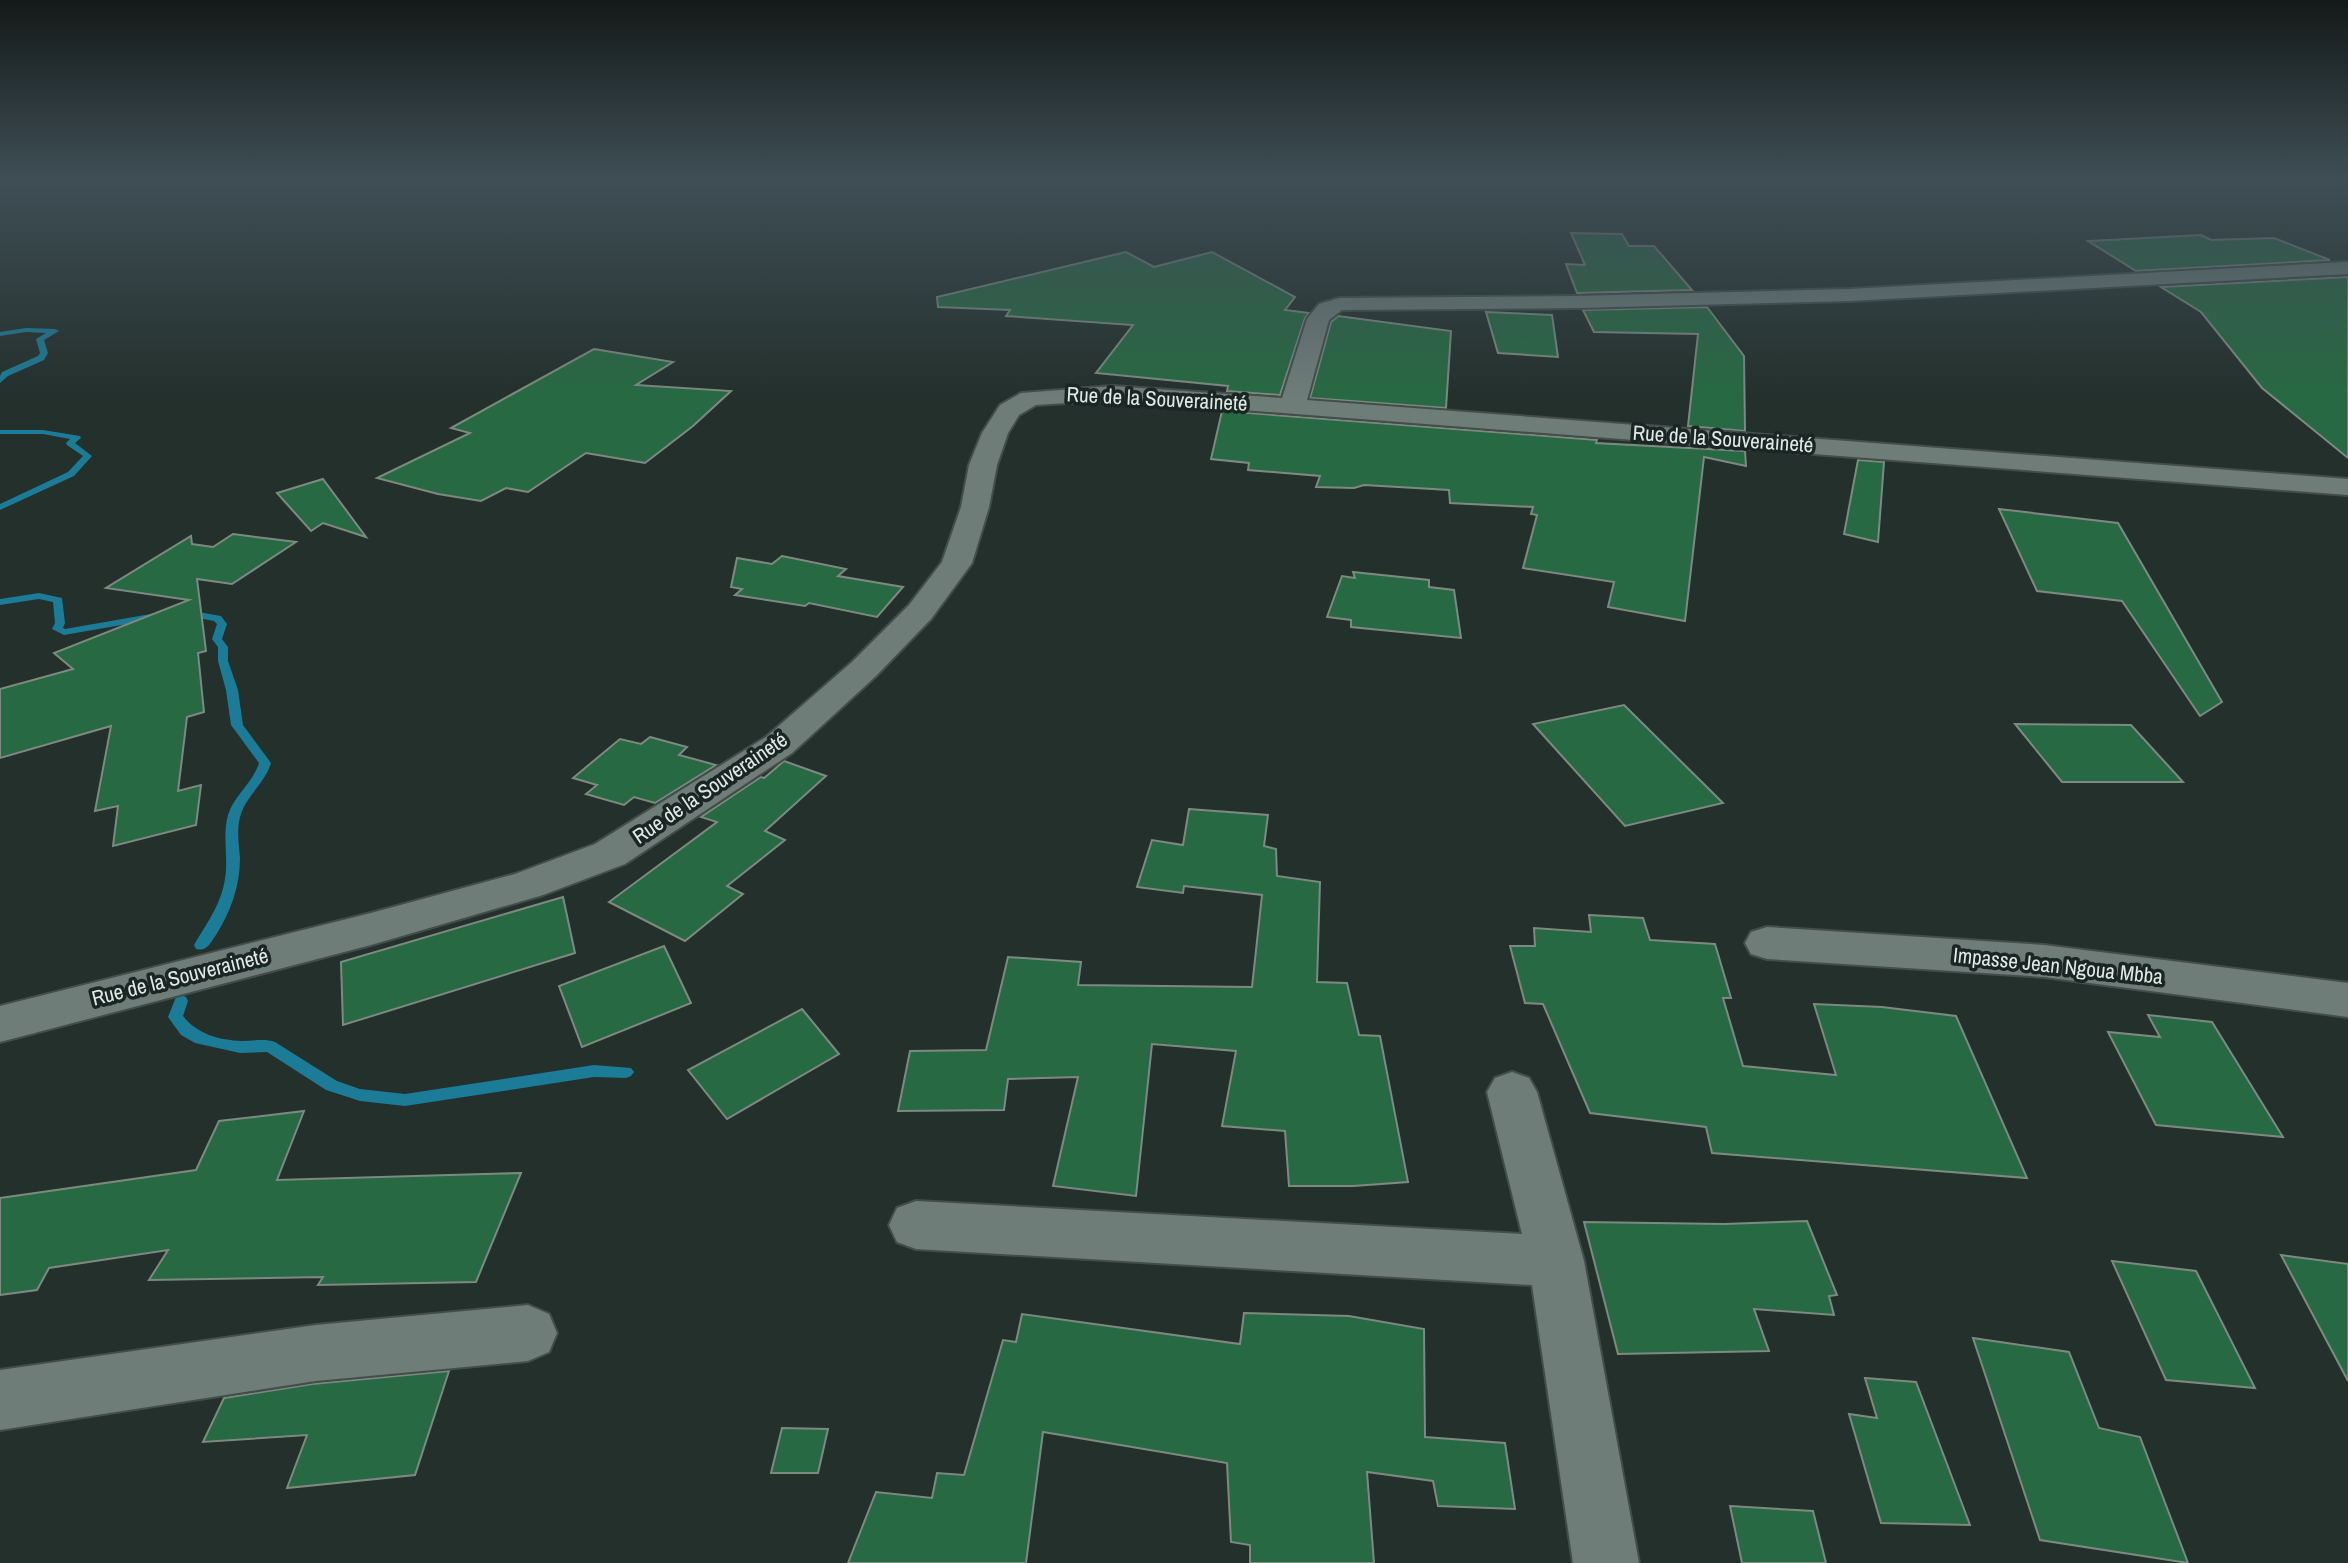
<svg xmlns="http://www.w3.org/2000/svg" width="2348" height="1563" viewBox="0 0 2348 1563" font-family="'Archivo Narrow',sans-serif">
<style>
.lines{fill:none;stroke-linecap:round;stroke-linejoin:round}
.stream{fill:#1c7b96;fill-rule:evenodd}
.building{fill:#276942;stroke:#7e8981;stroke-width:2}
.minor-casing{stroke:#434e4b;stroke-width:4}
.minor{fill:#6f7d79;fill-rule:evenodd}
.labels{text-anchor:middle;stroke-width:7;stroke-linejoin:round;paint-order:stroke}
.street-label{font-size:21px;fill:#e1e9e6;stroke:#1a2623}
</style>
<rect width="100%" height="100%" fill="#23302c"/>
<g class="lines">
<g class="stream">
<polygon points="26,328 55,329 59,331 44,340 48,353 44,360 8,376 0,383 0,376 2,372 38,356 40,353 36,339 46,333 26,332 0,336 0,332"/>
<polygon points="0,430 43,430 80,436 81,438 75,443 92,456 74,476 0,510 0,504 68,472 83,456 67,445 66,443 70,439 43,434 0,434"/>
<polygon points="39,593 62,598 65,623 63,628 65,629 162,612 167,615 162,618 64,635 52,629 55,623 53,602 39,599 0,605 0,599"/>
<path d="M187,610L221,616L227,624L222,639L228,647V661L238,690L243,725L271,763C265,783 247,795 241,814C236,828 239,844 240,858C240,886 231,911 216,935C210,943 207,952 196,949L194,945C209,920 224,900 226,870C227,852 223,832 228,815C234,795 253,783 259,763L231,725L226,690L218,661V647L212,639L217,624L214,621L183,615L182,613Z"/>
<path d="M181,995L186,997L188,1001L183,1016C197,1034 219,1040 242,1041C253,1041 265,1038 275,1042L337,1081L360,1089L405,1094L594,1065L631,1068L634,1072L631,1076L626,1078L594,1077L405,1106L360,1101L326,1090L267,1052L240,1053L195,1043L181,1035L168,1017L176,997Z"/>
</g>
</g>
<g class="building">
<polygon points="1571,233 1622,234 1629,246 1654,246 1692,290 1577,293 1566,264 1585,265"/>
<polygon points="2201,235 2211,240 2274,238 2330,260 2136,271 2088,241"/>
<polygon points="1126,252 1154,267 1212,252 1295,297 1285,310 1309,313 1305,318 1280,395 1227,391 1228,386 1096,373 1133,325 1006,316 1010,310 938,307 937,297"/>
<polygon points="2348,277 2348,458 2262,388 2201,312 2161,287"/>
<polygon points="1707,307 1744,356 1745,431 1688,426 1698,334 1594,332 1583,310"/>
<polygon points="1486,312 1552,315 1558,357 1498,353"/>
<polygon points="1338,316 1451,331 1446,408 1310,398 1331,322"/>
<polygon points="594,349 673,362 636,385 731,391 693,426 645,463 586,453 528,492 506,488 481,501 438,494 377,478 470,433 451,428"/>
<polygon points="1222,411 1597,440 1596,443 1745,451 1746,466 1704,457 1685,621 1608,607 1614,582 1523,568 1537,515 1531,514 1533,507 1450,503 1449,490 1364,485 1354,488 1316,487 1320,476 1248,470 1249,463 1211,459"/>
<polygon points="1858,460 1884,462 1878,542 1844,534"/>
<polygon points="323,479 366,537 323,523 311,531 277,493"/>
<polygon points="1999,509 2118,523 2222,702 2200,716 2122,601 2037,591"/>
<polygon points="233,534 296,542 232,584 197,579 206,651 198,653 204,712 187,717 178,791 201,785 196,825 113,846 118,806 95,811 111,726 0,758 0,689 73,669 54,653 189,600 106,588 191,536 192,544 213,547"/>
<polygon points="782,556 846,569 838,576 903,587 877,617 809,603 805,606 735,595 742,589 731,587 737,558 772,564"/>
<polygon points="1353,572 1429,580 1429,587 1454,590 1461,638 1351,627 1351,620 1327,617 1342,576 1355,578"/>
<polygon points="1624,705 1723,803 1625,826 1533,724"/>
<polygon points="2015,724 2131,725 2183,782 2062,782"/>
<polygon points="650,737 687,747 679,755 716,765 655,803 634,797 624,805 586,794 597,785 573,778 620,739 641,744"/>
<polygon points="784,761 826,776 765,831 785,840 727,886 743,894 685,941 609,902 717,822 701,817 761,777 764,778"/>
<polygon points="1189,809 1268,815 1264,846 1276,849 1277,876 1320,882 1317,982 1347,983 1359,1035 1380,1036 1408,1182 1353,1186 1289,1186 1285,1131 1222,1126 1236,1051 1152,1044 1136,1196 1053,1186 1078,1077 1008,1079 1004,1110 898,1111 910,1051 986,1050 1008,957 1081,962 1078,985 1252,987 1262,895 1184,886 1183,893 1137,887 1152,840 1183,845"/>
<polygon points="563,897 575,953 343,1025 341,962"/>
<polygon points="1589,915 1643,918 1650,940 1715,944 1731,998 1723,998 1743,1066 1836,1075 1814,1004 1882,1007 1956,1016 2027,1178 1712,1153 1706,1127 1590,1113 1543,1004 1525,1003 1510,946 1535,946 1534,928 1591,932"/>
<polygon points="664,946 691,1003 582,1047 559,986"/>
<polygon points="802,1009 839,1054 727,1119 688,1070"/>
<polygon points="2148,1015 2212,1022 2283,1137 2156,1125 2108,1032 2160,1037"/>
<polygon points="304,1111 277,1180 521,1173 476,1282 318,1285 323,1277 149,1280 168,1250 49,1268 37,1290 0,1295 0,1198 196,1170 219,1121"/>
<polygon points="1807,1221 1837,1295 1829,1296 1834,1315 1754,1309 1769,1351 1618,1354 1584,1222 1724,1224"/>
<polygon points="2281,1255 2348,1264 2348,1381"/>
<polygon points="2112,1261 2196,1271 2255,1388 2166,1380"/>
<polygon points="1244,1313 1349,1316 1424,1329 1425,1437 1505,1443 1515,1509 1438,1506 1433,1481 1367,1472 1374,1563 1250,1563 1250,1545 1231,1542 1227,1463 1043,1432 1026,1563 848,1563 876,1492 932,1498 937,1473 964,1475 1003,1340 1016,1342 1022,1314 1240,1344"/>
<polygon points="1973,1338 2069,1352 2099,1428 2140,1437 2188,1563 2040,1540"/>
<polygon points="449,1371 415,1475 287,1488 307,1435 203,1442 224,1398 312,1384"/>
<polygon points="1865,1378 1916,1382 1970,1525 1881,1523 1849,1414 1877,1418"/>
<polygon points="782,1428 828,1429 818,1473 771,1473"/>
<polygon points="1730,1506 1813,1511 1826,1563 1742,1563"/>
</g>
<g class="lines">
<g class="minor-casing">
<g id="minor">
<polygon points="2348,262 2348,274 1850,301 1577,308 1342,310 1329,320 1307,400 2348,479 2348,495 1113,400 1036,405 1019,415 1008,433 997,465 989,507 972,563 931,619 876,676 792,753 625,864 543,895 371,945 0,1042 0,1006 371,913 515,874 595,844 766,737 852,662 909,605 942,562 961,507 969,465 982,433 1000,405 1021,393 1113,386 1282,398 1307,319 1319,304 1339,298 1577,296 1850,289"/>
<polygon points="1767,927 2044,945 2348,983 2348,1017 2044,977 1767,959 1751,954 1745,943 1751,932"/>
<polygon points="1512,1072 1529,1078 1537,1092 1584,1261 1639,1563 1573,1563 1532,1285 916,1249 897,1242 889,1225 897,1208 916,1201 1522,1234 1487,1092 1495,1078"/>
<polygon points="528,1305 549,1314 557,1333 549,1352 528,1361 316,1381 0,1430 0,1370 316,1325"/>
</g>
</g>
<use href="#minor" class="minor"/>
</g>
<linearGradient id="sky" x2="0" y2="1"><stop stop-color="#131a18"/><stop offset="0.45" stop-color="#3f4e56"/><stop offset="1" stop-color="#3f4e56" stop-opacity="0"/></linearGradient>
<rect width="2348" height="397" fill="url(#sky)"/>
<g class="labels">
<g class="street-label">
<text transform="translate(1157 399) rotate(3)" y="7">Rue de la Souveraineté</text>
<text transform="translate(1723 439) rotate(4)" y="7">Rue de la Souveraineté</text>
<text transform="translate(710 788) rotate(-34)" y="7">Rue de la Souveraineté</text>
<text transform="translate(2058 966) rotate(6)" y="7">Impasse Jean Ngoua Mbba</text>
<text transform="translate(180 977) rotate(-14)" y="7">Rue de la Souveraineté</text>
</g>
</g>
</svg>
